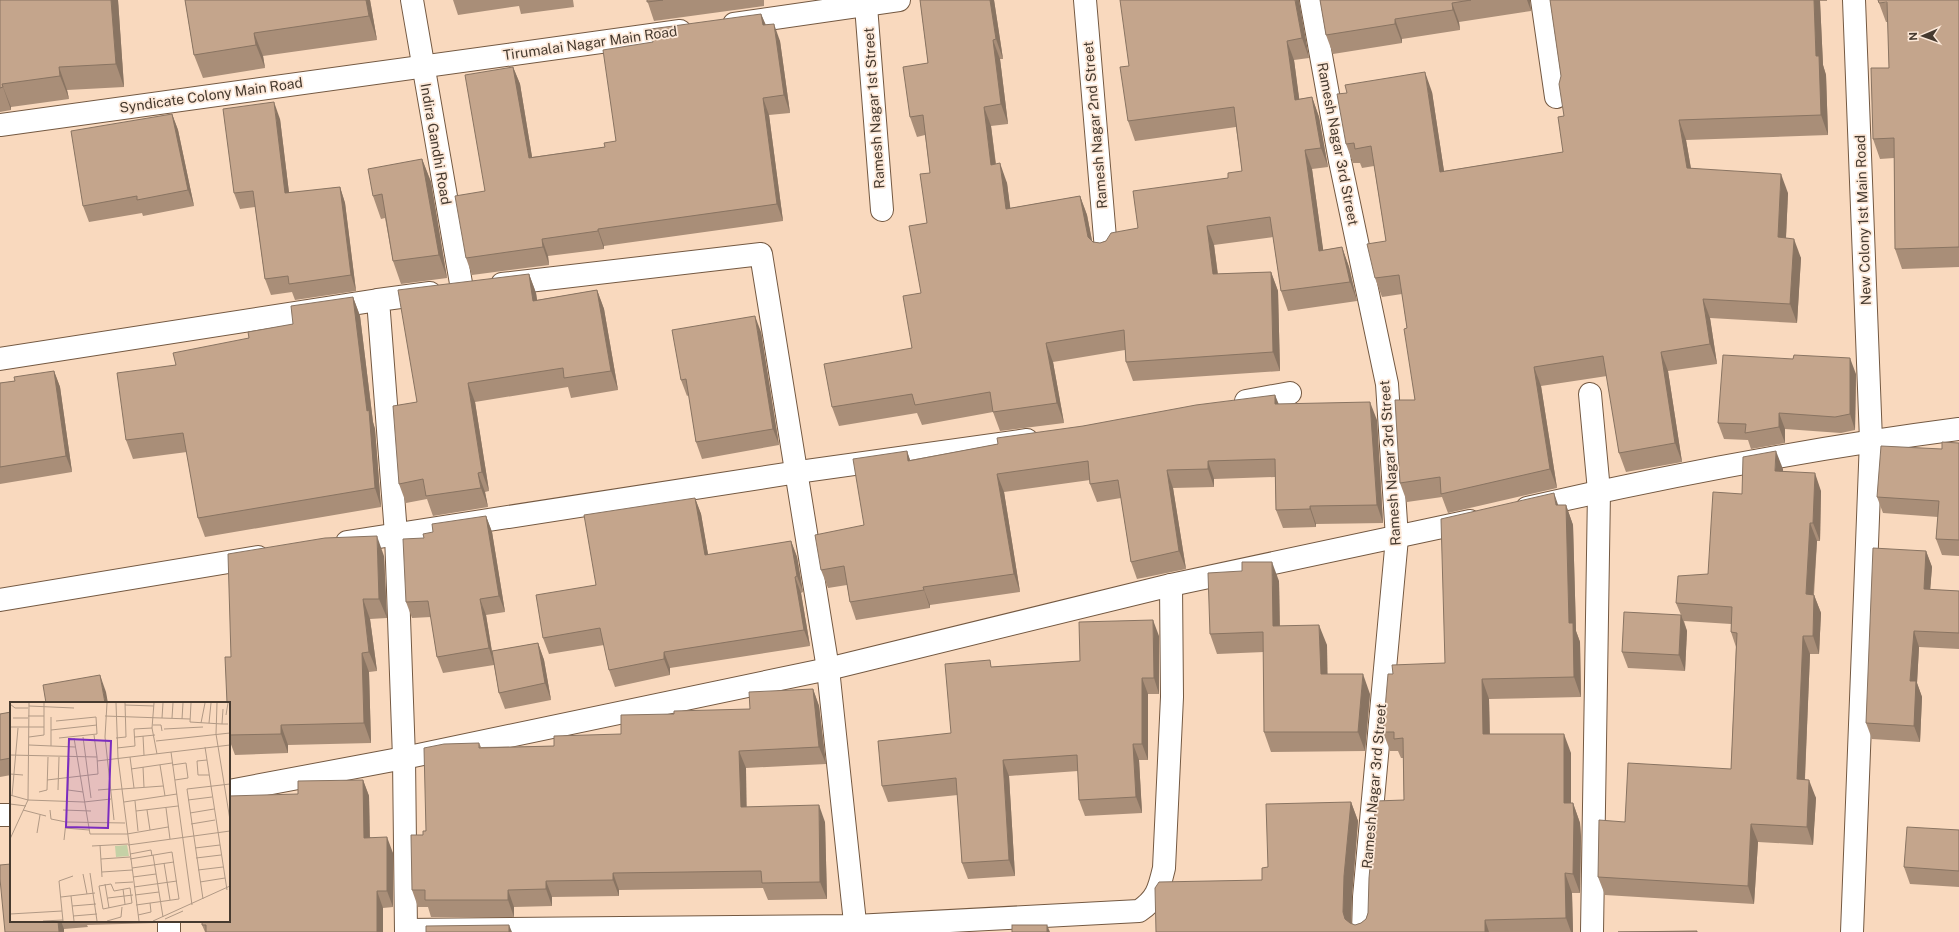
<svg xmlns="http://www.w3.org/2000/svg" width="1959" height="932" viewBox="0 0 1959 932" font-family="'Public Sans',sans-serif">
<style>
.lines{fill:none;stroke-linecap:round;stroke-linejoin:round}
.minor-casing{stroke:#745942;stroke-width:24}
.minor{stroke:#fff;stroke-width:22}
.wall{fill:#a98e78}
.shaded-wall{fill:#897462}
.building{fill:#c4a58c;stroke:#897462}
.labels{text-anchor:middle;stroke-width:3.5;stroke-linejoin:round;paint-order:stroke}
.street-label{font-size:14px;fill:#463a2f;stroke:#fde9d9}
.inset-road{fill:none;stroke:#b19985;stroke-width:1}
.view{fill:#7b2cbf;fill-opacity:0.15;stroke:#7b2cbf;stroke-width:2}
.inset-edge{fill:none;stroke:#463a2f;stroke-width:2}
</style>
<rect width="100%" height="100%" fill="#f9d9be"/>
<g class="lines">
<g class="minor-casing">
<g id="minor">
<polyline points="412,0 462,289"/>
<polyline points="1085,0 1106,250"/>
<polyline points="1311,0 1340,161 1387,384 1397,538 1364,897 1363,932"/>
<polyline points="1542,0 1556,97"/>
<polyline points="866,6 882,210"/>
<polyline points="734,24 899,0"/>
<polyline points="0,125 680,31"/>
<polyline points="502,284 761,254 828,669 856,932"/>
<polyline points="0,359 378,300"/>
<polyline points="1590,394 1599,491 1592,932"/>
<polyline points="1246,401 1290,393"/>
<path d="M1527,508C1670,475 1814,448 1959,429"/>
<polyline points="347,542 798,472 1027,440"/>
<polyline points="0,600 258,557"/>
<polyline points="229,791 404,758 828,669 1171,585 1470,521"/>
<polyline points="0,815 11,815"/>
<path d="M406,930L855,926L1139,911C1157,899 1159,889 1164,868L1172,697L1171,585"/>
<polyline points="169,932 169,921"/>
<polyline points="406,932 404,758 396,534 378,300 430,293"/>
<polyline points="1852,932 1871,440 1854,0"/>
</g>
</g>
<use href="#minor" class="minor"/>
</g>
<g class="wall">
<polygon points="0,0 118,0 124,87 67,90 69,99 11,107 11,110 0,112"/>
<polygon points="185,0 370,0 377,40 263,56 265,68 203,78 194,55"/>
<polygon points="453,0 573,0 574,7 521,14 519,6 458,15"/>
<polygon points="647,0 764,0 764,6 654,21"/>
<polygon points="920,0 994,0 1003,59 1000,59 1008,124 991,126 996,164 1007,183 1010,208 1080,196 1087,215 1092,241 1093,242 1100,243 1138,228 1228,178 1242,171 1236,127 1135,141 1128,121 1129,66 1299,2 1309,58 1294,60 1299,99 1312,97 1319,117 1328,167 1312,169 1323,250 1342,247 1349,267 1357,301 1288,311 1281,291 1273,237 1214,245 1218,274 1271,272 1278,291 1280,371 1133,381 1126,362 1125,350 1053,362 1064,423 1000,431 993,412 922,425 917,413 839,426 832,407 912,348 921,293 927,223 930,173 925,135 917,137 910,117 928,63"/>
<polygon points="1320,0 1530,0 1531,11 1459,22 1460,30 1402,39 1402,43 1333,54 1326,35"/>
<polygon points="1550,0 1827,0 1827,1 1820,1 1823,65 1826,75 1828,135 1686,140 1691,168 1788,193 1786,238 1801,258 1797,323 1710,318 1717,364 1668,371 1682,462 1626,472 1619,453 1607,376 1541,386 1557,488 1448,513 1442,497 1407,502 1400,483 1415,400 1407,328 1402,294 1382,297 1375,278 1386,241 1374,166 1362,168 1360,163 1353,163 1346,144 1432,92 1444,171 1563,152 1564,116 1561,76"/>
<polygon points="1959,0 1959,267 1902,269 1895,249 1894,158 1880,159 1873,139 1889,68 1888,22 1886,22 1879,3"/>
<polygon points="761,14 766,25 780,41 790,113 769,115 783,221 604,246 604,249 548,256 549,265 472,275 466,258 485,191 513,67 520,84 532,157 605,147 616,141 653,42"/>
<polygon points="172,114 178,130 194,206 143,216 142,213 89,222 83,206"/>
<polygon points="280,119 289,193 340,187 345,203 356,291 295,300 292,292 271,295 265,279 255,207 240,209 234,193"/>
<polygon points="422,159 431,182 447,278 401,284 393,261 385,218 381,219 373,196"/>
<polygon points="529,274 536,293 537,300 597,290 604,309 618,390 571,398 568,387 475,402 489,491 485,492 488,507 433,516 427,499 406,503 399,484 417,402"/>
<polygon points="353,297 360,316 373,422 375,429 381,507 205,537 198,518 187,452 133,459 126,440 176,365 249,338 293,324"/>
<polygon points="761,332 779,445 702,459 696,442 689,395 687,396 681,380"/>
<polygon points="54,371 60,387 72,472 0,484 0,383 15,381"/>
<polygon points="1856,374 1855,430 1841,433 1785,429 1785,443 1751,449 1748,440 1724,439 1718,423"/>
<polygon points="1275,395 1278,404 1377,420 1383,523 1316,524 1316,527 1283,528 1276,510 1275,477 1214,479 1214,487 1173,488 1186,569 1137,579 1131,562 1121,498 1097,502 1090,484 1090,480 1004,492 1020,592 930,605 930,608 856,620 850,602 847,585 828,588 821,570 864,525 907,451 910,460 998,444 1083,426"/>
<polygon points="1959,443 1959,556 1942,555 1936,539 1938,517 1883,513 1877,497 1942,449"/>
<polygon points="1783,469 1783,471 1821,491 1820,541 1817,541 1814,595 1821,613 1819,654 1810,654 1805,779 1816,798 1813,845 1758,842 1754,904 1605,895 1598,877 1625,822 1731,769 1736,647 1731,632 1731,624 1684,621 1687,631 1685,671 1628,668 1622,652 1681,615 1676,603 1708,574 1742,494"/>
<polygon points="695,498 701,514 708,555 791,541 797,557 803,592 801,593 810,646 670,668 670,675 615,687 609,670 604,645 549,654 543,638 596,585"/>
<polygon points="1559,505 1566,505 1573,525 1576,631 1580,642 1581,697 1489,699 1490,734 1571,753 1571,803 1573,803 1580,823 1581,837 1580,893 1572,893 1573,932 1156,932 1262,880 1268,867 1351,802 1358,821 1352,896 1351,923 1355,925 1361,923 1366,919 1404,800 1403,758 1401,758 1398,751 1390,751 1383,732 1393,674 1445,663"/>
<polygon points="486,516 492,532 505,612 486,615 492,651 538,643 544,660 551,700 505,709 499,693 494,665 443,673 437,657 431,617 412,618 406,602 424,538"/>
<polygon points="1926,551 1932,567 1930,590 1959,591 1959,649 1919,647 1917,683 1922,697 1920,742 1872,739 1866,723"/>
<polygon points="384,556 387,618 370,619 377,671 369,672 371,743 288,745 288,753 235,755 229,739 229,703 231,657"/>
<polygon points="1279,581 1280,626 1327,645 1327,674 1370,694 1365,751 1271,752 1264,732 1264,652 1217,654 1210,634"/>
<polygon points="1159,636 1159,694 1148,694 1148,760 1139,760 1142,813 1085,816 1079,800 1078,771 1009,776 1015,876 968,879 962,863 958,795 888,802 882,786 951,733 992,667 1080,661"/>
<polygon points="813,689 819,706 826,764 746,768 746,807 825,822 827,899 768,900 763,888 619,890 619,896 552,897 552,906 514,907 514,917 431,917 428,907 418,907 412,890 423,835 479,743 481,747 554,746 621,734 674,714 750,709"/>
<polygon points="11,712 11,775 0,777 0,714"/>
<polygon points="363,780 369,796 370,837 393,853 393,907 383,908 383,932 205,932 202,925 202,921 182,922 181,921 229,921 298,794"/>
<polygon points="1959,830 1959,887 1910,884 1904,867"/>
<polygon points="11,921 157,921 156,923 87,925 88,927 64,929"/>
</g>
<g class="shaded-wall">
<polygon points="111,0 118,0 124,87 116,64"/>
<polygon points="366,0 370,0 377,40 369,16"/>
<polygon points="990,0 994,0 1003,59 996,39"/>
<polygon points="1295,0 1299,0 1309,58 1302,38"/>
<polygon points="1527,0 1530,0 1531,11"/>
<polygon points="1814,0 1820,0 1820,1 1823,65 1826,75 1828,135 1821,115 1816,56"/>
<polygon points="1452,3 1459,22 1460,30 1453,10"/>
<polygon points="761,14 768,31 763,25"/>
<polygon points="1395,19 1402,39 1402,43 1395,24"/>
<polygon points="774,24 780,41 790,113 784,95"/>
<polygon points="254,33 263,56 265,68 256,45"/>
<polygon points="993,40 1000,59 1008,124 1001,104"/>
<polygon points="1287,41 1294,60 1302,119 1295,100"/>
<polygon points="59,67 67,90 69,99 60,76"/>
<polygon points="513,67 520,84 535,175 529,158"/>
<polygon points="1425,72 1432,92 1447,191 1440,172"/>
<polygon points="2,84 11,107 11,110 3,87"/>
<polygon points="1312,97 1319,117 1328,167 1321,148"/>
<polygon points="763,98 769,115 783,221 777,204"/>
<polygon points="274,102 280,119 291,209 285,193"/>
<polygon points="984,107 991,126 998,184 991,165"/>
<polygon points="172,114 178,130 194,206 188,190"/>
<polygon points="1679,120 1686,140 1694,187 1687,168"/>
<polygon points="1305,150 1312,169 1326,270 1319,251"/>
<polygon points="422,159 431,182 447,278 439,255"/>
<polygon points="1000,163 1007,183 1013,228 1006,209"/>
<polygon points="1781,174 1788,193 1785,257 1778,237"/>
<polygon points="340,187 345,203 356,291 351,275"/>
<polygon points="1080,196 1087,215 1095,256 1088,237"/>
<polygon points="1207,226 1214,245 1220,293 1213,274"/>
<polygon points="598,229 604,246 604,249 598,231"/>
<polygon points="542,239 548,256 549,265 543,247"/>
<polygon points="1794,239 1801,258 1797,323 1790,304"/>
<polygon points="1342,247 1349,267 1357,301 1350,282"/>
<polygon points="1271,272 1278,291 1280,371 1273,352"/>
<polygon points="529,274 536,293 540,320 533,301"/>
<polygon points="597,290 604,309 618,390 611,371"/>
<polygon points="353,297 360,316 373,422 375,429 381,507 375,488 367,411"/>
<polygon points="1703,299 1710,318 1717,364 1710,344"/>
<polygon points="755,316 761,332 779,445 773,429"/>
<polygon points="1046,343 1053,362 1064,423 1057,403"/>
<polygon points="1661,352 1668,371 1682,462 1675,443"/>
<polygon points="1850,358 1856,374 1855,430 1850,414"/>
<polygon points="1534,367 1541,386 1557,488 1550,469"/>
<polygon points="54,371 60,387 72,472 66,456"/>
<polygon points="468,383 475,402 489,491 482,472"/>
<polygon points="1275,395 1282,412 1275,404"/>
<polygon points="1370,402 1377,420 1383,523 1377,505"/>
<polygon points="1779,413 1785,429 1785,443 1779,427"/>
<polygon points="907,451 913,469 908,461"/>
<polygon points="1776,451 1783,469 1782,489 1775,471"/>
<polygon points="1208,461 1214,479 1214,487 1208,469"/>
<polygon points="1167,470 1173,488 1186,569 1179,551"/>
<polygon points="478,473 485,492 488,507 481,488"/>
<polygon points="1815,473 1821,491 1820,541 1813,523"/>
<polygon points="997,474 1004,492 1020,592 1014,574"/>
<polygon points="1554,493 1561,513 1556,505"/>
<polygon points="695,498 701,514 711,571 705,555"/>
<polygon points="1566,505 1573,525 1576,631 1580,642 1581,697 1574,677 1569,623"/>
<polygon points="1310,506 1316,524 1316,527 1310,509"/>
<polygon points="486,516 492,532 505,612 499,596"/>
<polygon points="1810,523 1817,541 1812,612 1806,594"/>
<polygon points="377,536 384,556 387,618 379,599"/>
<polygon points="791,541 797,557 803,592 797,576"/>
<polygon points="1926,551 1932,567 1929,605 1924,589"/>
<polygon points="1272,562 1279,581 1280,646 1273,626"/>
<polygon points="795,577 801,593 810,646 804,630"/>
<polygon points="923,587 930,605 930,608"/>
<polygon points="1814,595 1821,613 1819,654 1813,636"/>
<polygon points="363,599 370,619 377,671 369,652"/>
<polygon points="480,599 486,615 494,665 489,648"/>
<polygon points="1681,615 1687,631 1685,671 1679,655"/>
<polygon points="1153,620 1159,636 1159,694 1154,678"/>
<polygon points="1319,625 1327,645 1328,694 1321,674"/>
<polygon points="1914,631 1919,647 1917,683 1922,697 1920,742 1914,726 1910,681"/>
<polygon points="1803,636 1810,654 1804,797 1797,779"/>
<polygon points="538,643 544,660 551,700 545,683"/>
<polygon points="664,652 670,668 670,675 664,659"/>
<polygon points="362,653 369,672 371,743 364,723"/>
<polygon points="1363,674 1370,694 1365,751 1358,732"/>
<polygon points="100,675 106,692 108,703 105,703"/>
<polygon points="1142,678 1148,694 1148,760 1142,744"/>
<polygon points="1482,679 1489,699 1490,754 1483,734"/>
<polygon points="813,689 819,706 826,764 819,747"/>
<polygon points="281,725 288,745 288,753 281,734"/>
<polygon points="1564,734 1571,753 1571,823 1564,803"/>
<polygon points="1133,744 1139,760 1142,813 1136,797"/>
<polygon points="739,751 746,768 747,824 741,807"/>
<polygon points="1003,760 1009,776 1015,876 1009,860"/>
<polygon points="363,780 369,796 370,854 364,838"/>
<polygon points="1809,780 1816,798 1813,845 1807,827"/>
<polygon points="1351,802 1358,821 1352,896 1351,932 1345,919 1343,912 1344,876"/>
<polygon points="1573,803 1580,823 1581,837 1580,893 1573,874"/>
<polygon points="819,805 825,822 827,899 820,882"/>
<polygon points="1751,824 1758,842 1754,904 1748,886"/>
<polygon points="387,837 393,853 393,907 387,891"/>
<polygon points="613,873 619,890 619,896 613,880"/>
<polygon points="1565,873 1572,893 1573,932 1571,932 1566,918"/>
<polygon points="546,881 552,897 552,906 546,889"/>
<polygon points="508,890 514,907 514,917 508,900"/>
<polygon points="377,891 383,908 383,932 377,932"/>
<polygon points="1485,920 1489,932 1485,932"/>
<polygon points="58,921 61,921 64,929 64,932 59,932"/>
<polygon points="509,925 512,932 509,932"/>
<polygon points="1047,925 1050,932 1047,932"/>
</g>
<g class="building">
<polygon points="0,0 111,0 116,64 59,67 60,76 2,84 3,87 0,88"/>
<polygon points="185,0 366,0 369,16 254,33 256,45 194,55"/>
<polygon points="647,0 663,0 647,2"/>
<polygon points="920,0 990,0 996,39 993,40 1001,104 984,107 991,165 1000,163 1006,209 1080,196 1088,237 1093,242 1100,243 1106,241 1111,233 1138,228 1133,191 1228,178 1228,173 1242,171 1234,107 1128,121 1120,67 1129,66 1120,0 1295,0 1302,38 1287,41 1295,100 1312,97 1321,148 1305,150 1319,251 1342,247 1350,282 1281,291 1270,217 1207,226 1213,274 1271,272 1273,352 1126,362 1124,330 1046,343 1057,403 993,412 990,392 915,405 912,394 832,407 824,364 912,348 903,296 921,293 909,226 927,223 920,174 930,173 923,115 910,117 903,67 928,63"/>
<polygon points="1320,0 1471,0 1452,3 1453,10 1395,19 1395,24 1326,35"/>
<polygon points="1550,0 1814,0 1816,56 1819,56 1821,115 1679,120 1687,168 1781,174 1778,237 1794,239 1790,304 1703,299 1710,344 1661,352 1675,443 1619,453 1603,356 1534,367 1550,469 1441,494 1440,477 1400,483 1395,400 1415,400 1404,329 1407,328 1399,275 1375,278 1367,244 1386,241 1371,146 1355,149 1354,143 1346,144 1337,94 1347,93 1345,85 1425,72 1440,172 1563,152 1558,117 1564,116 1559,84 1561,76"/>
<polygon points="1878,0 1959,0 1959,247 1895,249 1894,138 1873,139 1871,68 1889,68 1887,2 1879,3"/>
<polygon points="761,14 763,25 774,24 784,95 763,98 777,204 598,229 598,231 542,239 543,247 466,258 455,196 485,191 465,75 513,67 529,158 605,147 604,143 616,141 603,50 653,42 651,29"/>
<polygon points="274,102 285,193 340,187 351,275 289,284 288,276 265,279 253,191 234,193 223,109"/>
<polygon points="172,114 188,190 137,200 137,196 83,206 71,131"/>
<polygon points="422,159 439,255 393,261 382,194 373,196 368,169"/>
<polygon points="529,274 533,301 597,290 611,371 564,378 563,368 468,383 482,472 478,473 481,488 426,496 423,479 399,484 393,406 417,402 398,290"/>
<polygon points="353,297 367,411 369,410 375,488 198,518 183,433 126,440 117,373 176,365 173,353 249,338 248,332 293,324 291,306"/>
<polygon points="755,316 773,429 696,442 686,379 681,380 672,330"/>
<polygon points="1723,355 1793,359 1794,355 1850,358 1850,414 1835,417 1779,413 1779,427 1745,433 1746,424 1718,423"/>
<polygon points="54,371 66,456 0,467 0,383 15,381 14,377"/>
<polygon points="1275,395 1275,404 1370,402 1377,505 1310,506 1310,509 1276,510 1275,459 1208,461 1208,469 1167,470 1179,551 1131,562 1118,480 1090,484 1088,461 997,474 1014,574 923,587 924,590 850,602 844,566 821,570 815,535 864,525 853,459 907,451 908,461 998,444 997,438 1083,426 1196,405"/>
<polygon points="1942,442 1959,443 1959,540 1936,539 1939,501 1877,497 1881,446 1942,449"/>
<polygon points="1776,451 1775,471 1815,473 1813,523 1810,523 1806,594 1814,595 1813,636 1803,636 1797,779 1809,780 1807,827 1751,824 1748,886 1598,877 1599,820 1625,822 1628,763 1731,769 1737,633 1731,632 1732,607 1676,603 1678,576 1708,574 1713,492 1742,494 1743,457"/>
<polygon points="1554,493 1556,505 1566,505 1569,623 1573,623 1574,677 1482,679 1483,734 1564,734 1564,803 1573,803 1574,817 1573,874 1565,873 1566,918 1485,920 1485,932 1156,932 1155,888 1159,882 1262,880 1262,868 1268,867 1266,804 1351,802 1344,876 1343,912 1345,919 1350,923 1355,925 1361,923 1366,919 1368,913 1369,878 1376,801 1404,800 1403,738 1394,739 1394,732 1383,732 1388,674 1393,674 1392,665 1445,663 1441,519"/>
<polygon points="695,498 705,555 791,541 797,576 795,577 804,630 664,652 664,659 609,670 600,628 543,638 536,595 596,585 584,515"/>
<polygon points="486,516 499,596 480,599 489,648 437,657 428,601 406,602 403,539 424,538 423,534 433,532 432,524"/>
<polygon points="377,536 379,599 363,599 369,652 362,653 364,723 281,725 281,734 229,735 229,703 227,703 225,657 231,657 228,554 325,538"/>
<polygon points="1873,548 1926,551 1924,589 1959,591 1959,633 1914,631 1910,681 1916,681 1914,726 1866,723"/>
<polygon points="1242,562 1272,562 1273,626 1319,625 1321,674 1363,674 1358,732 1264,732 1263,632 1210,634 1208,573 1242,571"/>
<polygon points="1624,612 1681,615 1679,655 1622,652"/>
<polygon points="1153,620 1154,678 1142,678 1142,744 1133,744 1136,797 1079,800 1077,755 1003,760 1009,860 962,863 956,778 882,786 878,741 951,733 945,664 990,660 991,667 1080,661 1079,622"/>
<polygon points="538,643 545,683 499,693 492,651"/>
<polygon points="100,675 105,703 46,703 43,685"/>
<polygon points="813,689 819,747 739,751 741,807 819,805 820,882 762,883 761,871 613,873 613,880 546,881 546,889 508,890 508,900 425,900 425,890 412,890 411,835 423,835 423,831 426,831 424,748 444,744 479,743 479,748 554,746 554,736 621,734 621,715 674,714 674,711 750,709 749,692"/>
<polygon points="11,712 11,758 0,760 0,714"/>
<polygon points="363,780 364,838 387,837 387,891 377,891 377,932 206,932 206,925 202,925 202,921 229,921 229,796 298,794 298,781"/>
<polygon points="1907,827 1959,830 1959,871 1904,867"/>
<polygon points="11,864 11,921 58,921 59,932 5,932 0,879 0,865"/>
<polygon points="509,925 509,932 426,932 426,926"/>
<rect x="1012" y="925" width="35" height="7"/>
<polygon points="1697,931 1697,932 1618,932"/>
</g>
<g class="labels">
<g class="street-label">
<text transform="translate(590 43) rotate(-8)" y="5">Tirumalai Nagar Main Road</text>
<text transform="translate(211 95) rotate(-8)" y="5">Syndicate Colony Main Road</text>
<text transform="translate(874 108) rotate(-94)" y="5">Ramesh Nagar 1st Street</text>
<text transform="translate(1095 125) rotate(-95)" y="5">Ramesh Nagar 2nd Street</text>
<text transform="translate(436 144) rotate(80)" y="5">Indira Gandhi Road</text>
<text transform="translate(1338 144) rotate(79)" y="5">Ramesh Nagar 3rd Street</text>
<text transform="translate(1863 220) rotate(-92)" y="5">New Colony 1st Main Road</text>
<text transform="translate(1390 463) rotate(-94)" y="5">Ramesh Nagar 3rd Street</text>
<text transform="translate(1374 786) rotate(-85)" y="5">Ramesh Nagar 3rd Street</text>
</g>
</g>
<g transform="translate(10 702)">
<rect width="220" height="220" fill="#f9d9be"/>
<path d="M117,143L119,154L106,155L105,144Z" fill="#c5d1a6"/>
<path class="inset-road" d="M97,1L95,35L104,118M106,1L108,56L129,219M144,1L142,26L147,52M181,1L180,20L212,22M207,1L206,32L220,118M0,2L5,6H18M115,3L144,4M19,4L64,6M213,7L212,22H218M216,13L218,1M18,14H34M95,14L180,17M3,16H18M152,16L153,1M162,16L163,1M172,17L173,1M46,19L86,15L87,32L49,36M191,21L195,1M199,21L201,1M143,23H151L152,29M0,25H19M19,25H34M154,27L193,25M41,28L87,23M84,33L87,55M133,34L134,53M19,35L34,33V1M73,35L81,96M125,35L145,33M64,36L80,132H117L158,125M106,36L116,35L115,1M146,39L220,31M19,43L65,45M41,44V15M195,45L217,188M107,46L125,44L124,27L142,26M161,50L182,203M0,53L87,55L88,72L37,78M120,55L124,86M59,56L58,88L73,90M197,58L187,59L188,73H199M87,59L220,43M150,63L155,94M162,63L176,61L178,76L165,78M133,65L134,85M121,67L162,61M0,72L13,73M112,87L153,84M48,88L49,55M88,88L100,87M100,88L112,87M29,90L37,88L38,55M0,93L18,98L74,100L101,97M2,94L8,26M178,98L202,95M125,99L128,129M114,100L167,92M0,102L16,104M156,106L160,137M13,108L36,114M40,108L41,117L56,120L115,121M53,108L81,109M137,108L140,128M126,109L168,104M180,111L204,107M181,122L205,118M55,126L79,128M27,131L30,113M0,137L18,98L19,1M54,138L56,120M90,143L92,175M118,143L220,129M82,144L118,142M185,146L210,143M120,152L141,148L142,154M143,153L153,215M186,156L211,153M91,157L120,155M120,157L162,150L169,197L126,203M154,161L160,198M122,166L164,160M188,168L213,165M92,170L122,168M80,171L87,219M73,172L77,192M123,175L146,172M190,180L215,176M105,181L123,180M95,182L99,206M101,182L104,189L120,186L122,201L93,207L89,184ZM124,185L167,179M113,187L115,202M125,193L149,190M61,194L64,219M51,195L85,191M98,196L123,193M193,197L177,87L220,82M62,204L86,202M0,212L52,209M128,213L141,210L140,201M63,214L87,212M155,217L173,209M33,219L53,218M53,219L49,179L63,174M97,219L111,215L112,205M143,219L220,184"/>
<path class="view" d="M59,37L101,39L98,126L56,125Z"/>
<rect width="220" height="220" class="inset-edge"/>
</g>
<g transform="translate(1923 36) rotate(268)" stroke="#fde9d9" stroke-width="3" paint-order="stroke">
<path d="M0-3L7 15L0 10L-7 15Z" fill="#463a2f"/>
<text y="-6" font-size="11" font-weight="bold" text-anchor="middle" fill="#463a2f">N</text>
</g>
</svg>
